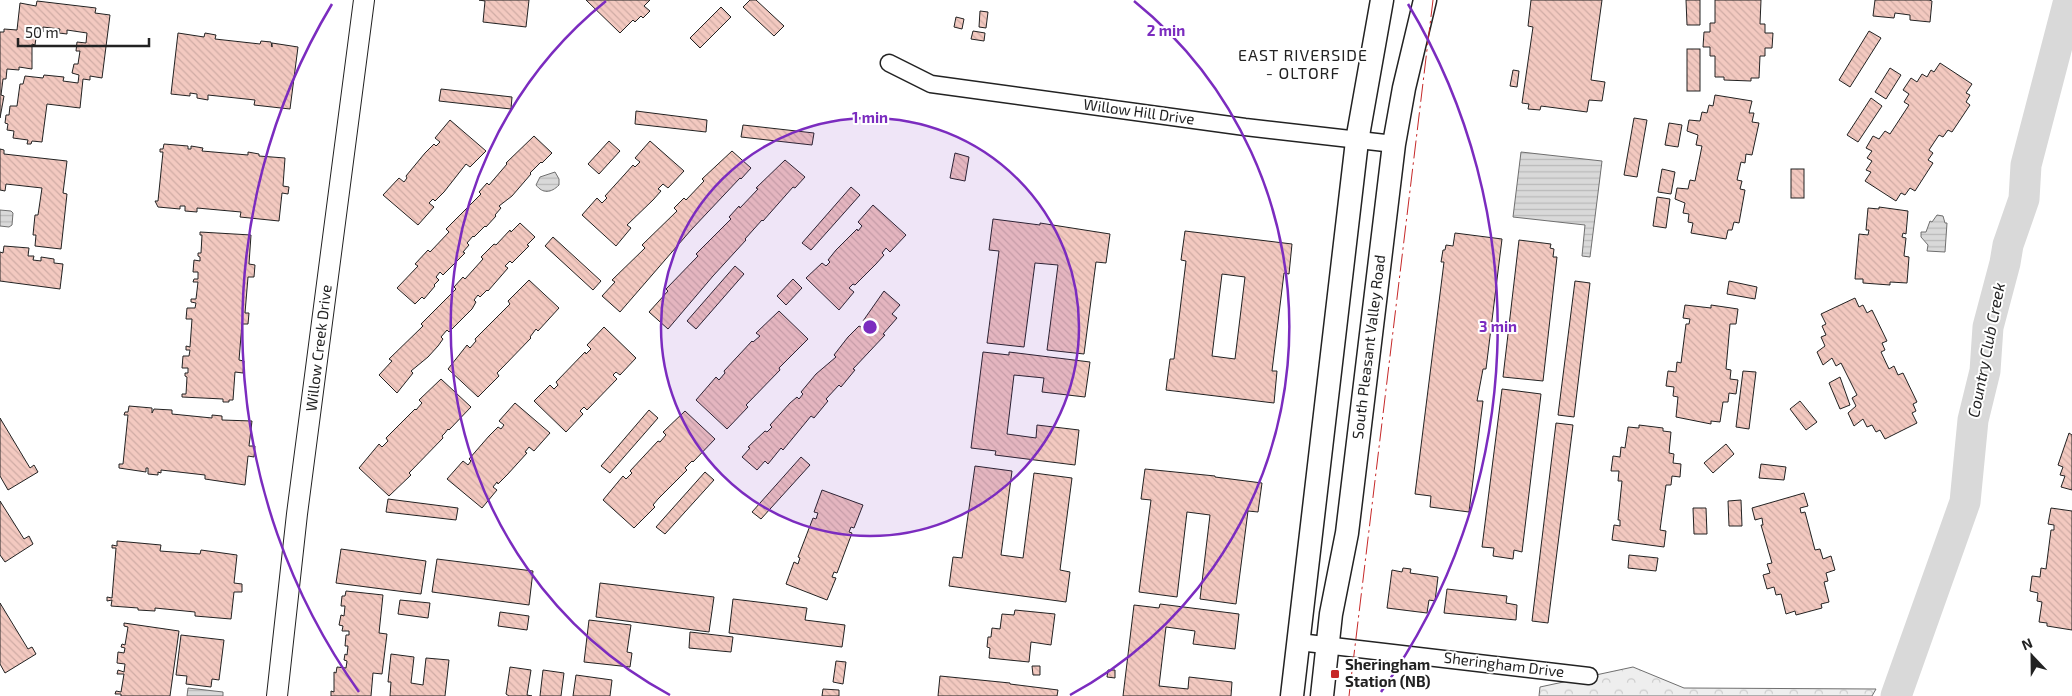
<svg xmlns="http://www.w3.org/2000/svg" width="2072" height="696" viewBox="0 0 2072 696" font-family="'Exo 2',sans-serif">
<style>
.forest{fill:url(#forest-crowns);stroke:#6f6f6f}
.water{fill:url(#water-rules);stroke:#6f6f6f}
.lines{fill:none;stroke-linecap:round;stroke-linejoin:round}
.river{stroke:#d9d9d9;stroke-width:31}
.building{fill:url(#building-back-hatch);stroke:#222;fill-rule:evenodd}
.minor-casing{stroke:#222;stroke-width:19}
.tertiary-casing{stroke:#222;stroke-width:22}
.secondary-casing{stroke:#222;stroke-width:25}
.minor{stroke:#fff;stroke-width:16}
.tertiary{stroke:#fff;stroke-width:20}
.secondary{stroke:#fff;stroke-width:22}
.power{stroke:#c62828;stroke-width:1;stroke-dasharray:18 4 2.5 4;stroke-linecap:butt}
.ring{fill:none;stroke:#7b2cbf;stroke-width:2.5}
.poi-dot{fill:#c62828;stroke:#fff;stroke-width:2}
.labels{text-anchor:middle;stroke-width:4;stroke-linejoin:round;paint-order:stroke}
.street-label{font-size:15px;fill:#222;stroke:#fff}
.poi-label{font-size:15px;font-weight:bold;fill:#222;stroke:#fff;text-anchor:start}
.neighbourhood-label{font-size:16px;letter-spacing:1px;fill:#222;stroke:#fff}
.water-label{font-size:16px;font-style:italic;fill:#222;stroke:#fff}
.centre{fill:#7b2cbf;stroke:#fff;stroke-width:2.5}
.ring-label{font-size:15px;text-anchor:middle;font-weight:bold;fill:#7b2cbf;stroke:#fff;stroke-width:4;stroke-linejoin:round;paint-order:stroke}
</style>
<defs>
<pattern id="forest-crowns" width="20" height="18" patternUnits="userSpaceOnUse" patternTransform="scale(1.25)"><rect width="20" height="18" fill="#eee"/><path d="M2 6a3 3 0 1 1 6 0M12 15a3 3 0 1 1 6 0" fill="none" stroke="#ccc"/></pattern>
<pattern id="water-rules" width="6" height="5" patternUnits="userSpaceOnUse" patternTransform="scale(1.25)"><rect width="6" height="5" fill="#d9d9d9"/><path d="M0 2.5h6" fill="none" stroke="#bababa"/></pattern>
<pattern id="building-back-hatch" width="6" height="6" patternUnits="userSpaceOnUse" patternTransform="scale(1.25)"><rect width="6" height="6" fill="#f3c9c0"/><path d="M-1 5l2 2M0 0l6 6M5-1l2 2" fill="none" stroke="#d0aca5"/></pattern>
</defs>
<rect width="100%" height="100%" fill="#fff"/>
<polygon class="forest" points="1633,667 1684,688 1876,689 1872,696 1539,696 1540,687"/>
<g class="water">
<polygon points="1521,152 1602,161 1590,257 1582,256 1585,225 1513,217"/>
<path d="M555,172L559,179V185C551,193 543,194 536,185L540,177Z"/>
<polygon points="0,210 11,211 13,213 12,225 9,227 0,226"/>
<polygon points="1937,215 1943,216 1945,223 1947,223 1945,252 1927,251 1928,245 1921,237 1921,232 1926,232 1930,221 1932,222"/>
<polygon points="188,688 223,692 223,696 187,696"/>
</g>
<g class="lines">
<polyline class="river" points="1896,696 1965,502 1973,420 1985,371 1988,327 2005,263 2008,245 2024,199 2026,165 2069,0"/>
</g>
<g class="building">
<polygon points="479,0 529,0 526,27 483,22 485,1"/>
<polygon points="586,0 650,0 644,6 650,11 643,18 641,16 635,22 633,20 620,33"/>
<polygon points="750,0 756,0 784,26 774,36 743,7"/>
<polygon points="1531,0 1602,0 1591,80 1605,82 1602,101 1589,100 1587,112 1541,106 1540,110 1528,109 1529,104 1522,103 1533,27 1528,26"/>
<polygon points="1686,0 1700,0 1700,25 1687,25"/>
<polygon points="1715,0 1761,0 1760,24 1765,24 1765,33 1773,33 1772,48 1765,48 1765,56 1760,56 1759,78 1751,78 1751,81 1724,80 1724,77 1715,77 1715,56 1710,56 1710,47 1703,47 1704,32 1710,32 1710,23 1715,23"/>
<polygon points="1875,0 1929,0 1932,1 1930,22 1910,20 1910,15 1895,13 1894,18 1873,16"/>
<polygon points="37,1 96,8 95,13 110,15 102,78 90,76 90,80 83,79 80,108 47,104 42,142 32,141 31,144 27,144 28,140 13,138 14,131 7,130 8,124 5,123 6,115 9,115 10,106 17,106 20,84 23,84 25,76 43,78 44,75 64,77 63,81 78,83 79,75 72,73 74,64 78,64 80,51 76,51 77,42 86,43 87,33 67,30 67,34 59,33 60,29 43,27 43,32 37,31 35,45 32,44 32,69 19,67 19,70 7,69 6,79 3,79 1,95 4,96 0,118 0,32 4,32 4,29 17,30 20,3 36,6"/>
<polygon points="721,7 731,17 700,48 690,38"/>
<polygon points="980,11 988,12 986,28 979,27"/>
<polygon points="956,17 964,19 962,29 954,27"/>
<polygon points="973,31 985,33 984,41 971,39"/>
<polygon points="1869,31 1881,38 1850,87 1839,80"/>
<polygon points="178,33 204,37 205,33 216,35 215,39 260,44 261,41 271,42 272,47 272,43 298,47 290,109 254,105 255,100 208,95 208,100 197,98 197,94 190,93 190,96 171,94"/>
<rect x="1687" y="49" width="13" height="42"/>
<polygon points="1940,63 1972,84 1966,93 1970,95 1966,102 1970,105 1952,132 1948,130 1943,137 1939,135 1929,150 1933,153 1928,160 1933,163 1915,191 1910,188 1905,195 1901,193 1896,201 1865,181 1871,172 1866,170 1872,161 1867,158 1872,151 1866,148 1873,136 1879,139 1885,131 1890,134 1909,105 1904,102 1909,94 1903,90 1911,78 1917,82 1922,74 1927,77 1931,70 1934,72"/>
<polygon points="1890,68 1901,75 1886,99 1875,92"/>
<polygon points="1513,70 1519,71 1517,87 1510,86"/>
<polygon points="441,89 512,97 511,109 439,101"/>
<polygon points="1715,95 1752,101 1749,113 1754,113 1752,122 1759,123 1752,155 1746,154 1745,163 1741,162 1737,180 1742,181 1740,189 1745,190 1739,223 1734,222 1732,230 1728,230 1726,239 1691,233 1693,223 1688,222 1689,214 1683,213 1685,203 1675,199 1677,188 1688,189 1690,180 1695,181 1702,146 1696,145 1698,135 1687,131 1689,120 1700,121 1702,112 1707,113 1709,105 1713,106"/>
<polygon points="1871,98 1882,106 1858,142 1847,135"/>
<polygon points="636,111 707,120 706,132 635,124"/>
<polygon points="1634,118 1647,120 1637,177 1624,175"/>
<polygon points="450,120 486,151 470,167 466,164 444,192 435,201 433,199 429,203 434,207 418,225 383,195 399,178 404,182 407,178 406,176 425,153 434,144 436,146 440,142 435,138"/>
<polygon points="1669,123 1682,125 1678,147 1665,145"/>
<polygon points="743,125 814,133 812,145 741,137"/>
<polygon points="534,136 552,153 542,163 541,162 530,173 531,174 512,196 499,206 501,208 495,215 496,216 486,227 485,226 474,237 473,236 467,243 469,245 463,252 465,253 443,275 440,272 436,277 439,280 434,285 435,286 424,299 422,297 415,304 397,288 418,266 415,264 428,250 430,252 449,232 446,229 481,194 479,192 487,183 489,185 507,164 506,163"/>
<polygon points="609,141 620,151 599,174 588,164"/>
<polygon points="650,141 684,171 668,188 663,184 658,189 661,191 653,200 627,225 631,228 616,246 582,215 597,198 602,203 607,198 605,196 625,174 633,165 635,167 640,162 635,158"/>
<polygon points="164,144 188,146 188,149 191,149 191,146 203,148 202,151 248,155 248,152 259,154 259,156 285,158 283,186 289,187 288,194 282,193 279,221 240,217 241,212 197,208 197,212 185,211 185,206 180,206 180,209 158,207 155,201 158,201 163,152 160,152 160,149 163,149"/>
<polygon points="0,149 4,150 4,154 67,161 63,193 67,194 61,249 35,246 36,235 33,235 35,215 38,215 42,188 6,184 5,191 0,190"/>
<polygon points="732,151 751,168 741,179 740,178 691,230 620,312 602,296 615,282 612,280 645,248 642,245 677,211 674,208 684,198 686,200 704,181 702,179"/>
<polygon points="955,153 969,157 965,181 950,178"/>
<polygon points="785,160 805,177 795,188 793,187 763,221 762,220 745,239 746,240 713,276 668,329 649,312 668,291 666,289 698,256 696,254 731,219 729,217 739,206 740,208 758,189 756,188"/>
<polygon points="1662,169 1675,172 1671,194 1658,192"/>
<rect x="1791" y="169" width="13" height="29"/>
<polygon points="851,187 860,195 811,250 802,243"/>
<polygon points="1657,197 1670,199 1666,228 1653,226"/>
<polygon points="873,205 906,235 890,252 886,248 882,253 884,255 876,264 855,285 853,284 849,288 854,292 839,310 806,278 822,263 826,266 830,262 828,260 836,250 857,229 858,231 862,226 858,222"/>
<polygon points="1879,207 1908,211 1906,234 1903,233 1902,237 1906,238 1904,256 1909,257 1907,283 1890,282 1890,285 1863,283 1863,279 1855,279 1859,234 1868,235 1869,230 1866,230 1868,208 1879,209"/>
<polygon points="993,219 1040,225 1040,223 1110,234 1106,263 1096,262 1084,354 1047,350 1058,265 1035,263 1024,347 987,343 999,251 989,250"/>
<polygon points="520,223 535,237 527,245 529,246 512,263 510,261 505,266 508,268 488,291 487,290 480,297 478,295 474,300 476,302 472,309 449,332 447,330 441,337 443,339 438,346 428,357 411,371 413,373 397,393 379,375 392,361 389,359 423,326 421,324 456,289 454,287 463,277 465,279 483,259 481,257 494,244 496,245 510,230 511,232"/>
<path d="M1185,231L1292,244L1289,274L1284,273L1272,371H1277L1274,403L1166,390L1170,359H1174L1186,261L1181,260ZM1222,274L1245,277L1235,359L1212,356Z"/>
<polygon points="200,232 251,235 249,264 255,265 254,277 248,277 245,313 249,313 248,324 242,324 239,360 244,361 243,373 235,372 233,400 229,400 229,402 223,402 223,399 182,397 182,394 186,394 187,377 185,376 185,373 188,373 188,368 182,368 183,356 189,356 190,350 186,350 186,346 190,347 192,319 186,319 187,308 195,308 196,303 191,302 191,299 196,299 198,282 193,282 194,279 198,279 198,272 193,272 194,260 200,261 200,257 198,256 198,253 201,253 202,235 200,235"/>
<polygon points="1455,233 1502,239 1486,369 1483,369 1477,401 1483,401 1469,512 1430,507 1431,496 1415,494 1444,262 1441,262 1443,250 1445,250 1446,245 1453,246"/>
<polygon points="553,237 601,281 593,290 545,246"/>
<polygon points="1519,240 1551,244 1550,248 1554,249 1553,257 1557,257 1543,381 1503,377"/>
<polygon points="4,246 29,248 28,256 34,256 33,260 41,261 41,257 54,259 54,263 63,264 60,289 0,281 0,252 3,253"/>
<polygon points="735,266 744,274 696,329 687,321"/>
<polygon points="793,279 802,288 786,305 777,296"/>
<polygon points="529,280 559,308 538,331 536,329 530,337 531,338 502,368 497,373 499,376 478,397 448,369 467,345 470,348 476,341 475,339 510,304 508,301"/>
<polygon points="1575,281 1590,283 1574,417 1558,415"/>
<polygon points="1729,281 1757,287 1755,299 1727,294"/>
<polygon points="884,291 900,305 892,314 897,318 883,334 885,335 853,369 855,370 841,387 839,385 826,399 828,401 814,418 811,416 783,450 781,448 768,464 765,461 757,470 742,457 750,448 748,447 765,431 767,432 772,427 770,425 790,403 797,397 799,399 803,394 801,392 816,374 836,357 834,355 848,337 859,326 861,327 865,323 863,321"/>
<polygon points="1855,298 1859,307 1863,305 1867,313 1872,310 1887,341 1882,343 1885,350 1881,352 1889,369 1894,366 1898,375 1903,373 1917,402 1913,404 1916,411 1912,413 1917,423 1885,439 1880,430 1876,432 1872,425 1867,427 1863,419 1854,426 1848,413 1856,406 1852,398 1857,395 1841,363 1836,366 1832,358 1823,365 1817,352 1825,346 1821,337 1826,335 1822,326 1826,324 1821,314"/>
<polygon points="1685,305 1711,308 1711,305 1738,309 1736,324 1730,324 1726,369 1731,370 1730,379 1738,380 1736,394 1729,393 1728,402 1723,402 1720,422 1711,421 1711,424 1676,417 1678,397 1673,396 1674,387 1666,386 1668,371 1676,372 1677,362 1681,363 1686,324 1689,324 1690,319 1683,318"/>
<polygon points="779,311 808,339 779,368 780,370 746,405 748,407 727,429 696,400 716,377 719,380 725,373 724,371 752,341 753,342 760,336 756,333"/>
<polygon points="604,327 636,358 620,375 616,372 613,375 617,379 587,410 584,407 580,411 583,414 566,432 534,401 550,385 554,389 558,385 556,382 585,352 586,354 591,349 587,345"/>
<polygon points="983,352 1009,355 1009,352 1090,362 1085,397 1042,392 1044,378 1014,375 1007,434 1036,438 1037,425 1079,430 1075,465 995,455 996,451 971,448"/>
<polygon points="1743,371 1756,372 1749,429 1736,427"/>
<polygon points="1840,377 1850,405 1840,409 1829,383"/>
<polygon points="441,379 471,407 449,430 448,429 445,433 442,436 443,438 409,473 411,475 389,496 359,468 379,444 382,447 388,441 386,438 415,409 416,410 422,403 419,400"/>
<polygon points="1502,389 1541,394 1522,552 1514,550 1513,559 1493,556 1494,548 1482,547"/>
<polygon points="1800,401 1817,422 1806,430 1790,409"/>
<polygon points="515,403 550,433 534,451 529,447 525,452 527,453 507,475 498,484 497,482 493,487 497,490 482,508 447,479 463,461 468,465 471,461 469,459 489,436 498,427 501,429 504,425 499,421"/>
<polygon points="129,406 152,408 152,413 154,409 172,410 172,414 212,418 212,415 222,416 222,420 252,421 249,446 255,446 254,457 248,456 245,485 205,479 205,475 161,470 161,473 158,472 158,475 148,474 148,468 146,468 146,472 119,468 119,464 123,464 128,415 124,415 125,412 128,412"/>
<polygon points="649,410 658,418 610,473 601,466"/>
<polygon points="685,411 715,439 693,462 692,461 685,468 687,470 658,499 653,505 655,507 634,528 603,500 623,476 626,479 632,473 630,471 658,441 660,442 666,435 663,432"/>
<polygon points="0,418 30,468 34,465 38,472 8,490 0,476"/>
<polygon points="1556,423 1573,425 1548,623 1532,621"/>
<polygon points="1639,425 1663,428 1663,431 1671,432 1669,453 1674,454 1673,463 1681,464 1680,477 1672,476 1671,485 1666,485 1660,530 1666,531 1664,547 1612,540 1614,525 1620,526 1620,520 1618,520 1622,481 1618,481 1619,471 1611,471 1613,456 1620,457 1621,447 1625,448 1628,427 1639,428"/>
<polygon points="2069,433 2072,435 2072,490 2061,487 2065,476 2060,475 2063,467 2058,465"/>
<polygon points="1726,444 1734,454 1713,473 1704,463"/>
<polygon points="801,457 810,465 761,519 752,512"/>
<polygon points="1761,464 1786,467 1784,480 1759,478"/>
<polygon points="975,466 1012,471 1001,555 1023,558 1034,473 1072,478 1060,570 1070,572 1066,602 949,586 953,557 962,558"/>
<polygon points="1145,469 1215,476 1215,477 1262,483 1258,512 1248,511 1236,604 1200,599 1210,515 1187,512 1177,597 1139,592 1151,500 1141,499"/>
<polygon points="705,472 714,480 665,534 656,527"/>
<polygon points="822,490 863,505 854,528 851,527 849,532 852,533 837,573 834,572 832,577 836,578 827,600 786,584 794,562 798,564 800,558 798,557 813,518 816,519 818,513 814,512"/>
<polygon points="1804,493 1808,506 1800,508 1801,513 1805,512 1815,550 1820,549 1823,559 1831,556 1835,570 1826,573 1828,581 1824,582 1829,602 1821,604 1822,608 1796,615 1795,611 1786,614 1781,594 1776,595 1774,587 1767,589 1763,575 1770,573 1767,564 1772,563 1761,525 1763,525 1762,518 1755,520 1752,508"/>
<polygon points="388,499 458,508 456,520 386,512"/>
<polygon points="1741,500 1742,526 1729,526 1728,501"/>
<polygon points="0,501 24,539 29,536 33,544 5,562 0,555"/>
<polygon points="1693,508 1706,508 1707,534 1694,534"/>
<polygon points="2051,508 2072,511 2072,630 2047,626 2047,623 2039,622 2042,602 2037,601 2038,593 2030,591 2032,576 2040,577 2041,568 2046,569 2051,530 2054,530 2054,525 2048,524"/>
<polygon points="117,541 161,545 160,551 200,554 201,550 237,555 234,583 242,584 242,592 234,592 231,619 195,616 195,612 155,608 155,611 138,610 138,608 111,606 112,600 107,601 107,597 112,598 116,548 112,548 112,545 117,546"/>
<polygon points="341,549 426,561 421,594 336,583"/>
<polygon points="1629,555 1658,558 1656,571 1628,568"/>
<polygon points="437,559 533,571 529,605 432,592"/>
<polygon points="1403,568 1411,569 1410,573 1438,577 1435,601 1429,600 1427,613 1387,608 1392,570 1402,572"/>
<polygon points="600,583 714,597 709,632 596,617"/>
<polygon points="1447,589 1507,596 1506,603 1517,605 1516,620 1444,613"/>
<polygon points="346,591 383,595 379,633 387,634 382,674 373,673 371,696 331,696 331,691 334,692 334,672 336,673 337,667 346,668 347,661 344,660 345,654 347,655 348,646 345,646 346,635 349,635 349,631 342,631 343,626 339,625 341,615 344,616 345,606 341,606 342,596 345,596"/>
<polygon points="733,599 807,608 805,620 845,625 842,647 729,633"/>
<polygon points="400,600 430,603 428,618 398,614"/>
<polygon points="0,603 28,649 32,647 36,654 5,673 0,664"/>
<polygon points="1160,604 1239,614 1235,649 1193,644 1195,631 1166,627 1159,686 1188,689 1189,677 1232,682 1231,696 1123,696 1134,605 1159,608"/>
<polygon points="1015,610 1055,614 1051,645 1031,642 1029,662 989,658 990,648 987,647 988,637 991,637 992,628 1000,629 1002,614 1014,615"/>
<polygon points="500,612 529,616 527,630 498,626"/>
<polygon points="589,620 631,625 627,652 632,653 630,667 584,662"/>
<polygon points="124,623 179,631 170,696 121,696 121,694 115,694 116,691 121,692 124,674 117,674 118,670 124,672 125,664 117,663 118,652 124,653 125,648 121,647 122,644 125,645 128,627 124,626"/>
<polygon points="690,632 733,637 731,652 689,648"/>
<polygon points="181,635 224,640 219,680 212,679 211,687 186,684 187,676 176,675"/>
<polygon points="391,654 414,657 411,683 423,685 426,658 449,660 445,696 390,696 391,682 388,682"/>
<polygon points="836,661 846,662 843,684 833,682"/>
<polygon points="1032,666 1040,666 1040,675 1033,675"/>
<polygon points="510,667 531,670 527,695 532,696 509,696 506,694"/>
<polygon points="543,670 564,673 561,696 540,696"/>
<polygon points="1108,670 1115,670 1115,678 1107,677"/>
<polygon points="576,675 612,680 610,696 573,696"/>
<polygon points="940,676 1010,683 1010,684 1058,690 1057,696 938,696"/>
<polygon points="823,689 839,690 839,696 822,696"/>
</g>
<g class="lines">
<g class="minor-casing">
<g id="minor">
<polyline points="889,63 931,84 1245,127 1394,144"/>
<polyline points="1299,642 1589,676"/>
</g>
</g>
<g class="tertiary-casing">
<polyline id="tertiary" points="277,696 297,514 364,0"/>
</g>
<g class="secondary-casing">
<g id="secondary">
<polyline points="1292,696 1357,141 1382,0"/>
<polyline points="1322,696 1331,614 1347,533 1394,144 1404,88 1425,0"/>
</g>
</g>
<use href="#minor" class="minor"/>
<use href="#tertiary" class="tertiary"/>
<use href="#secondary" class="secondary"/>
<polyline class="power" points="1349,696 1433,0"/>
</g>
<circle cx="870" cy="327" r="209" fill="#7b2cbf" fill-opacity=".12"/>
<g class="ring">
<circle cx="870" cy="327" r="209"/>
<path d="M670 695A419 419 0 0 1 606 1M1134 1A419 419 0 0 1 1070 695"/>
<path d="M359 692A628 628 0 0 1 332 4M1408 4A628 628 0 0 1 1381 692"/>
</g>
<rect class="poi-dot" x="1330" y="669" width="10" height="10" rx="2.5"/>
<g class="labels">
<g class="street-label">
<text transform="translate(1139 112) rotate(8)" y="5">Willow Hill Drive</text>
<text transform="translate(1369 347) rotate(-83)" y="5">South Pleasant Valley Road</text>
<text transform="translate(319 348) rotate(-83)" y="5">Willow Creek Drive</text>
<text transform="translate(1504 665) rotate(7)" y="5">Sheringham Drive</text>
</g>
<g class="poi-label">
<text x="1345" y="670">Sheringham<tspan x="1345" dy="17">Station (NB)</tspan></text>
</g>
<g class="neighbourhood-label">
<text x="1303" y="61">EAST RIVERSIDE<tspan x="1303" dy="18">- OLTORF</tspan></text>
</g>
<g class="water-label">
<text transform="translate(1986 350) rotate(-79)" y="6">Country Club Creek</text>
</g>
</g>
<circle cx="870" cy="327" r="8" class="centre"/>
<g class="ring-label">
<text x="1166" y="36">2 min</text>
<text x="870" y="123">1 min</text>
<text x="1498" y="332">3 min</text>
</g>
<g transform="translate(2032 656) rotate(338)" stroke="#ffffff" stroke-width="4" paint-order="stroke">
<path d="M0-4L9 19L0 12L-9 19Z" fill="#222222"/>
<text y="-8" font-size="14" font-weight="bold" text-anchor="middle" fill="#222222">N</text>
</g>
<path d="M18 38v8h131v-8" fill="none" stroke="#222222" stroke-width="2.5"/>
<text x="25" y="38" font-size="15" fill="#222222" stroke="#ffffff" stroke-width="4" paint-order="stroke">50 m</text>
</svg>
